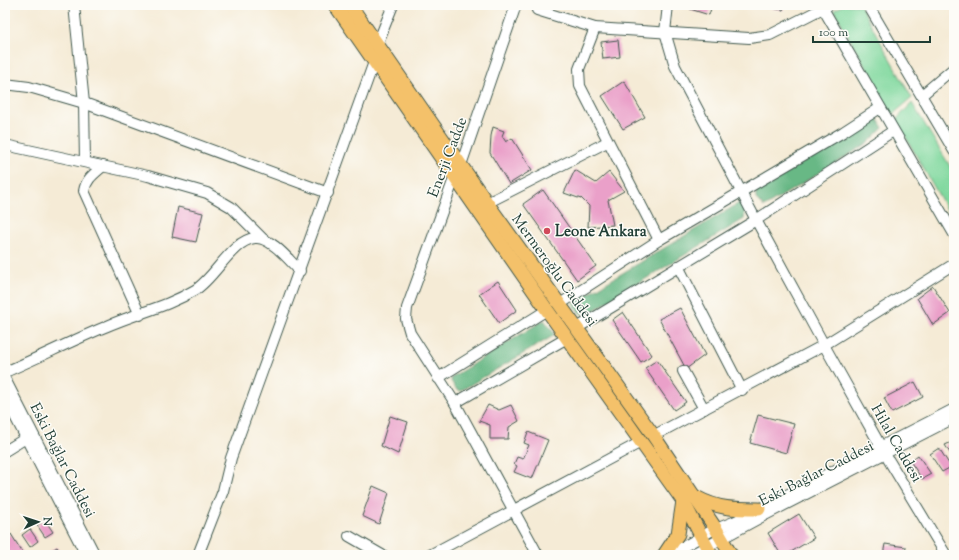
<svg xmlns="http://www.w3.org/2000/svg" width="959" height="560" viewBox="0 0 959 560" font-family="'Sorts Mill Goudy',serif">
<style>
.green{fill:#80d89e;stroke:#508a69}
.forest{fill:#68b885;stroke:#447a5c}
.building{fill:#eaa0c9}
.lines{fill:none;stroke-linecap:round;stroke-linejoin:round}
.minor-casing{stroke:#3f574c;stroke-width:12}
.major-casing{stroke:#3f574c;stroke-width:15}
.minor{stroke:#fff;stroke-width:10}
.major{stroke:#f4c16a;stroke-width:13}
.poi-dot{fill:#d1495b;stroke:#fdfcf7;stroke-width:1.5}
.labels{text-anchor:middle;stroke-width:3;stroke-linejoin:round;paint-order:stroke}
.street-label{font-size:15px;fill:#1f3d34;stroke:#fdfcf7}
.poi-label{font-size:15px;font-weight:bold;fill:#1f3d34;stroke:#fdfcf7;text-anchor:start}
</style>
<rect width="100%" height="100%" fill="#fdfcf7"/>
<filter id="ink" filterUnits="userSpaceOnUse"><feTurbulence type="fractalNoise" baseFrequency=".025" numOctaves="2"/><feDisplacementMap in="SourceGraphic" scale="8" xChannelSelector="R" yChannelSelector="G"/><feConvolveMatrix kernelMatrix="1 2 1 2 8 2 1 2 1" color-interpolation-filters="sRGB"/></filter>
<filter id="wash" filterUnits="userSpaceOnUse"><feTurbulence type="fractalNoise" baseFrequency=".012" numOctaves="4" result="noise"/><feDisplacementMap in="SourceGraphic" scale="16" xChannelSelector="R" yChannelSelector="G"/><feGaussianBlur stdDeviation="0.9" result="paint"/><feColorMatrix in="noise" values="0 0 0 0 0 0 0 0 0 0 0 0 0 0 0 0 0 1.4 0 .05"/><feComposite in="paint" operator="in"/></filter>
<g filter="url(#wash)">
<rect width="100%" height="100%" fill="#f5ebd6"/>
<g class="green">
<polygon points="844,5 860,5 912,98 892,115 834,10"/>
<polygon points="912,103 954,173 954,222 896,120"/>
</g>
<g class="forest">
<polygon points="876,116 883,128 868,143 764,207 756,199 756,191"/>
<path d="M741,202L745,210L744,219L586,315C579,314 575,309 574,303L576,301Z"/>
<polygon points="544,320 554,333 553,336 460,391 456,389 451,381 452,377"/>
</g>
<g id="blocks">
<g class="building">
<polygon points="691,5 712,5 709,15 690,9"/>
<polygon points="767,5 785,5 783,10 766,7"/>
<polygon points="618,40 620,57 603,59 601,42"/>
<polygon points="624,81 645,117 623,129 602,96"/>
<polygon points="493,127 504,131 502,136 506,142 512,138 532,170 509,184 490,153 491,136"/>
<polygon points="575,170 596,183 609,172 624,191 608,200 613,225 588,227 589,206 581,198 581,199 564,193"/>
<polygon points="543,190 596,266 577,280 523,204"/>
<polygon points="178,207 203,213 196,242 172,237"/>
<polygon points="498,281 517,310 499,323 479,294"/>
<polygon points="933,286 950,313 933,325 917,298"/>
<polygon points="680,308 705,355 686,369 659,319"/>
<polygon points="623,312 652,355 641,362 612,320"/>
<polygon points="657,360 686,402 674,410 645,368"/>
<polygon points="915,382 923,397 892,413 884,398"/>
<polygon points="488,405 499,410 511,405 519,421 509,427 508,439 490,439 490,425 479,421"/>
<polygon points="758,415 794,424 786,453 750,443"/>
<polygon points="390,416 408,422 398,454 381,446"/>
<polygon points="528,432 548,440 532,479 514,472 517,466 514,464 517,457 523,459 529,445 524,443"/>
<polygon points="954,441 954,459 945,445"/>
<polygon points="939,448 951,467 942,472 930,454"/>
<polygon points="918,455 931,474 922,479 910,461"/>
<polygon points="954,480 954,492 949,484"/>
<polygon points="373,486 389,493 379,524 362,516"/>
<polygon points="799,514 814,538 786,555 781,555 768,533"/>
<polygon points="45,520 53,532 45,537 37,525"/>
<polygon points="30,529 38,541 30,547 22,535"/>
<polygon points="11,534 24,555 7,555 5,551 5,538"/>
<polygon points="885,544 906,547 905,555 883,555"/>
<polygon points="57,547 63,555 51,555 49,552"/>
</g>
</g>
</g>
<g filter="url(#ink)">
<use href="#blocks" fill-opacity="0" stroke="#3f574c" stroke-width="1"/>
<g class="lines">
<g class="minor-casing">
<g id="minor">
<polyline points="74,5 84,103 85,162"/>
<polyline points="516,5 461,165 455,176 407,308 406,319 410,333 455,403 538,555"/>
<polyline points="668,5 665,32 675,66 756,220 824,345 885,454 946,555"/>
<polyline points="821,5 954,234"/>
<polyline points="868,5 954,151"/>
<polyline points="537,10 595,28 749,38 770,35 829,5"/>
<polyline points="595,28 579,69 580,86 659,240"/>
<polyline points="377,45 393,5"/>
<polyline points="5,84 29,87 84,103 328,193"/>
<polyline points="922,95 954,68"/>
<polyline points="5,145 148,176 207,193 231,207 262,238"/>
<path d="M103,166C94,174 86,179 84,191L140,315"/>
<polyline points="487,203 607,142"/>
<polyline points="678,266 742,390"/>
<polyline points="560,304 659,240 843,132 880,108"/>
<polyline points="577,328 756,220 893,131"/>
<polyline points="683,371 704,409"/>
<path d="M5,372C38,358 71,341 105,327C136,313 165,308 195,290C215,278 232,240 255,238C270,236 290,261 300,271"/>
<polyline points="438,378 547,310"/>
<polyline points="5,379 95,555"/>
<polyline points="5,397 86,555"/>
<polyline points="455,403 567,338"/>
<polyline points="653,436 824,345 954,264"/>
<polyline points="5,451 26,438"/>
<polyline points="349,536 382,555"/>
<polyline points="198,555 223,491 231,458 374,62"/>
<polyline points="430,555 641,442"/>
<polyline points="669,555 711,531 736,521 954,409"/>
<polyline points="691,555 765,515 954,418"/>
</g>
</g>
<g class="major-casing">
<g id="major">
<polyline points="335,5 547,310 683,501 711,555"/>
<polyline points="350,5 487,203 651,432 716,529 731,555"/>
<path d="M696,497C718,509 734,509 759,509"/>
<polyline points="664,555 678,534 683,501"/>
</g>
</g>
<use href="#minor" class="minor"/>
<use href="#major" class="major"/>
</g>
</g>
<circle class="poi-dot" cx="547" cy="231" r="4"/>
<g class="labels">
<g class="street-label">
<text transform="translate(447 157) rotate(-69)" y="5">Enerji Cadde</text>
<text transform="translate(555 270) rotate(54)" y="5">Mermeroğlu Caddesi</text>
<text transform="translate(897 443) rotate(60)" y="5">Hilal Caddesi</text>
<text transform="translate(63 460) rotate(63)" y="5">Eski Bağlar Caddesi</text>
<text transform="translate(816 473) rotate(-27)" y="5">Eski Bağlar Caddesi</text>
</g>
<g class="poi-label">
<text x="555" y="236">Leone Ankara</text>
</g>
</g>
<rect width="959" height="560" fill="none" stroke="#fdfcf7" stroke-width="20"/>
<g transform="translate(38 522) rotate(87)" stroke="#fdfcf7" stroke-width="3" paint-order="stroke">
<path d="M0-3L7 15L0 10L-7 15Z" fill="#1f3d34"/>
<text y="-6" font-size="11" font-weight="bold" text-anchor="middle" fill="#1f3d34">N</text>
</g>
<path d="M813 36v6h117v-6" fill="none" stroke="#1f3d34" stroke-width="2"/>
<text x="819" y="36" font-size="12" fill="#1f3d34" stroke="#fdfcf7" stroke-width="3" paint-order="stroke">100 m</text>
</svg>
